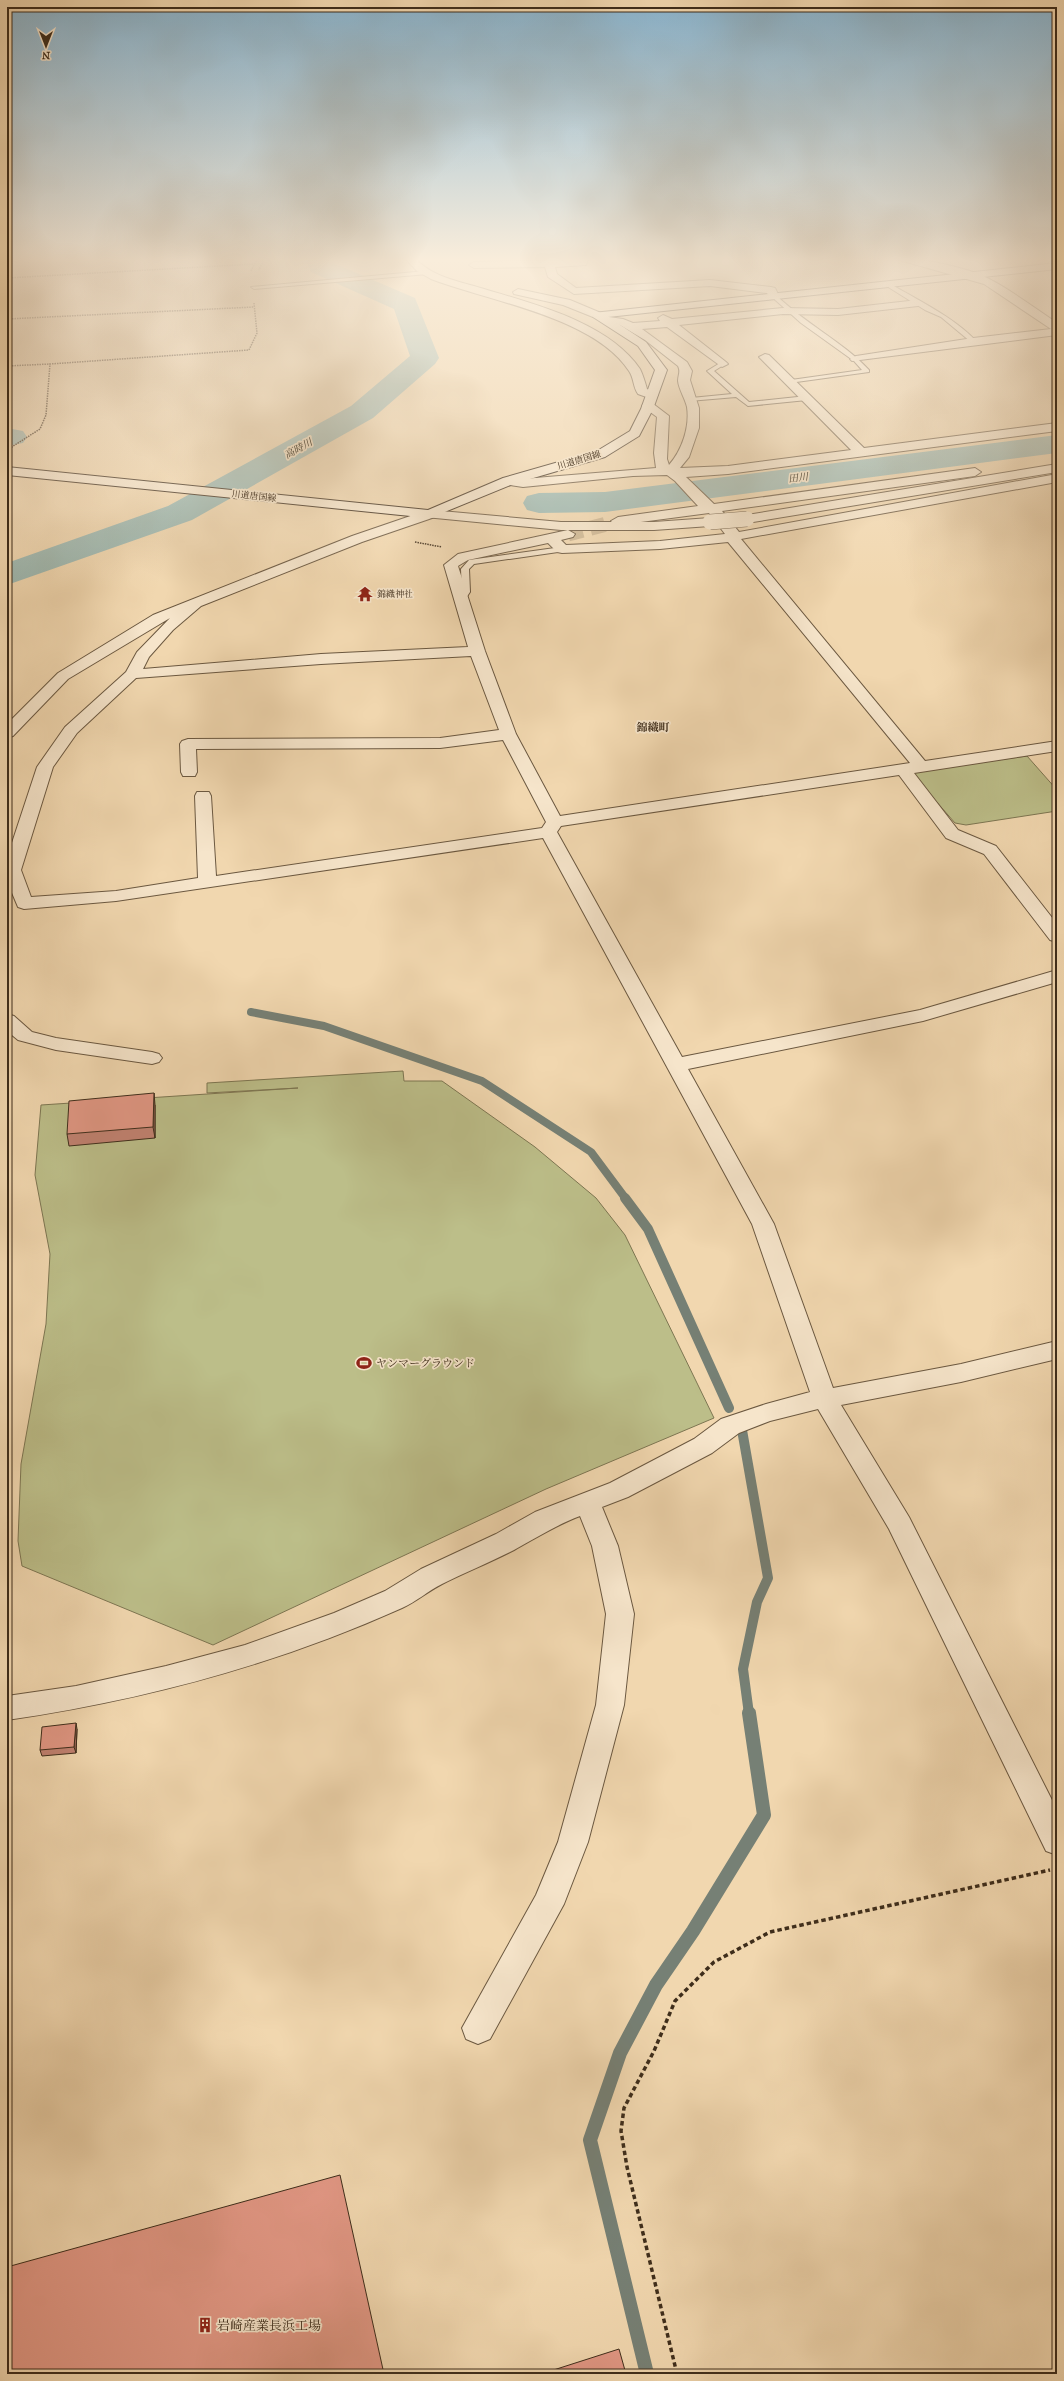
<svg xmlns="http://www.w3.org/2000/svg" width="1064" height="2381" viewBox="0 0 1064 2381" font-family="'IM FELL French Canon','Noto Serif JP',serif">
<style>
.green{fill:#bcbe89;stroke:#7d7652}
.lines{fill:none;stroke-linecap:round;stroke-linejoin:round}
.stream-far2{stroke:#768075;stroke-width:8}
.stream-far1{stroke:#768075;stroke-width:10}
.stream{stroke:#768075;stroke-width:14}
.river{fill:#9cb8b1;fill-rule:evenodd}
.minor-tunnel{stroke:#cdb591;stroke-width:15;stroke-dasharray:15 8;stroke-linecap:butt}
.service-casing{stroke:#6b5840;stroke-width:2}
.minor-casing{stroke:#6b5840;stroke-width:2}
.tertiary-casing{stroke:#6b5840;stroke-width:2}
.secondary-casing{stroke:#3e2d1b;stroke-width:2}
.path-far1{stroke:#3e2d1b;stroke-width:1.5;stroke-dasharray:1.5 1;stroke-linecap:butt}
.path{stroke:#3e2d1b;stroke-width:3.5;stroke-dasharray:4.5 3;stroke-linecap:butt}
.service{fill:#f6e5cb;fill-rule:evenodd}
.minor{fill:#f6e5cb;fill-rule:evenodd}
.tertiary{fill:#f6e5cb;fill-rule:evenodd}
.secondary{fill:#f6e5cb;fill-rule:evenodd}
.tertiary-bridge-casing{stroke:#6b5840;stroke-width:16;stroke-linecap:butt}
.tertiary-bridge{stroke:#f6e5cb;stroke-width:15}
.wall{fill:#c28272;stroke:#3e2d1b}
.shaded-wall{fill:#9e6a5c;stroke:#3e2d1b}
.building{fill:#e19784;stroke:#3e2d1b}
.labels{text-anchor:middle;stroke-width:3.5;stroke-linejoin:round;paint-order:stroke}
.far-street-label{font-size:9px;fill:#3e2d1b;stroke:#f6e5cb}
.far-poi-label{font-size:9px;fill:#3e2d1b;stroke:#f6e5cb;text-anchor:start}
.far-water-label{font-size:10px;font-style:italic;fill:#514939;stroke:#f6e5cb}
.far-quarter-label{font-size:11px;font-weight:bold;fill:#3e2d1b;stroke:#f6e5cb}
.poi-label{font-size:11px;fill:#3e2d1b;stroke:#f6e5cb;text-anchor:start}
.near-poi-label{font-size:13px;fill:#3e2d1b;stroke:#f6e5cb;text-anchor:start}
</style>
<rect width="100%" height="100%" fill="#f1d7af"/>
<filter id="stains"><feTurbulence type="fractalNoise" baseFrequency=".005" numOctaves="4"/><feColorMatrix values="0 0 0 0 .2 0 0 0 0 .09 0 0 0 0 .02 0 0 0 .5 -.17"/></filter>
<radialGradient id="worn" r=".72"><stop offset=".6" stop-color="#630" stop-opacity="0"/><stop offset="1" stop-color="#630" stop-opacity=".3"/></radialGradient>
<g class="green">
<polygon points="1027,756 1057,790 1057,811 966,825 955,823 914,776 916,771"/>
<polygon points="403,1071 404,1081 442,1081 535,1147 596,1198 625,1235 714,1418 546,1489 213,1645 22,1566 18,1541 21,1464 46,1324 50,1254 35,1175 41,1105 298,1088 207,1093 207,1083"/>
</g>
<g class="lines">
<polyline class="stream-far2" points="251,1012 324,1026 482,1081 591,1152 626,1199"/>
<g class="stream-far1">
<polyline points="625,1198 648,1229 729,1408"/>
<polyline points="742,1430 768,1578 757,1602 743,1669 749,1714"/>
</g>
<polyline class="stream" points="647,2374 590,2140 620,2053 656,1985 693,1931 764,1815 749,1713"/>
<g class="river">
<polygon points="304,257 329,257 331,262 415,298 439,358 435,364 373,418 192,520 7,585 7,563 168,506 351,406 410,356 394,309 311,272"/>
<polygon points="7,428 23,431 27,437 23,443 7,446"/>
<polygon points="1057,435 1057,453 605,512 539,513 527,510 523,503 527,496 539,493 605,492"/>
</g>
<polyline class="minor-tunnel" points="568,534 611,523"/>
<g class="service-casing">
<g id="service">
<polygon points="426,271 428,274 254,289 251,287"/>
<path d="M885,283H889C917,300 954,317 976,341L971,342L941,317L925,310L885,285Z"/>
<path d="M772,295H776C804,323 842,341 869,370V372L789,383L788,382L791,380L862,370L854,361L801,323L772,297Z"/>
<polygon points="720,363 725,364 714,371 749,402 807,396 810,398 807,400 748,406 736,397 689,401 689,399 691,398 732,394 707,371"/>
<polygon points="562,547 566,549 565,551 474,564 469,569 470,592 464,601 457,599 462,592 461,569 469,560"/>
</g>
</g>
<g class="minor-casing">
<g id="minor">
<path d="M404,257H414C429,275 453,280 474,286C526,302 607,320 640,369C643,375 645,382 647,389L658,395L652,399L638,394C633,387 634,378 629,371C594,317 488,301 431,279L417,271Z"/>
<polygon points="579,257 589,257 586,265 555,267 557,274 576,288 710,280 771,287 775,288 779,296 774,299 770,298 767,293 710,286 574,294 548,277 545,267 474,268 469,265 474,262 578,260"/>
<path d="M889,257C915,257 970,267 993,281C1015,293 1036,309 1057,323V335L852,361L850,359L856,356L973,338L1051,329L984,284Z"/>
<path d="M518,289L570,300L601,313L602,316L623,319L633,323L660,321L658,318L663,315L672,319L783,308L838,309L918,300L923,303L918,306L838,315L783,314L679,325L726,362L728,364L722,367L667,327L642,329L687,362L692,371L690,380L699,408V428L689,457L680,468L728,466L851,450L761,359L759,357L765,354L769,355L864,448L1057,423V431L728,474L686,477L714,504L975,468L981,472L975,476L722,511L739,532L1057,474V482L741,539L925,761L1057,741V751L914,773L958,830L996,846L1057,924V942L1050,940L984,854L946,838L899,775L561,826L557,832L682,1057L920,1010L1057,970V982L923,1021L688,1069L774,1224L833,1388L961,1364L1057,1341V1359L961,1382L841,1405L909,1517L1057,1810V1855L1046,1851L889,1529L818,1409L770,1421L739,1433L712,1453L628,1497L602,1507L618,1546L634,1614L624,1705L588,1842L564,1904L490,2039L478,2044L466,2039L462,2028L536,1895L558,1842L596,1705L606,1614L592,1546L580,1516C556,1525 536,1538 514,1550C491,1562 466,1572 442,1584C428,1591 416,1602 402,1608C275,1665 144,1700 7,1720V1696L76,1686L166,1666L245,1645L334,1613L385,1591L421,1569L496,1534L535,1512L610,1483L694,1439L721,1419L766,1404L810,1392L752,1224L543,838L116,901L24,909L18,907L7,881V858L37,767L65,727L126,672L137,652L170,618L68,679L13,736L7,738V724L58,673L153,615L352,536L425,511H435L437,514L435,517L362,542L201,606L173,630L149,657L143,669L321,654L468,647L444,565L458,554L568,530L575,534L573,537L561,540L566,545L660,541L725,534L709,513L618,525L613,524L611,521L618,517L698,506L675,481L667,475L633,476L523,487L503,484L502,481L503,478L523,479L656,468L654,453L657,417L642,406L644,403H652L669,416L667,459L669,465C682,450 690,427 687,407C685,398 679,390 678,381C678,375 681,372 678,366L645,340L620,325L600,321L599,318L593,317L563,305L514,294L513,292ZM728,542L910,763L560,816L516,734L485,651L458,566L468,560L548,543L557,552L562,553L660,549ZM471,656L499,730L440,738L188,739L182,741L180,744L181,772L183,776H195L197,772L196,749L440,748L503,740L546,822L542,828L216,876L211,796L209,792H197L195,796L198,878L116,891L31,897L21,870L53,767L77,733L136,678L321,664Z"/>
<polygon points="7,1014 14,1016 32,1032 56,1038 152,1052 159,1054 162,1058 159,1062 152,1064 56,1050 18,1040 7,1031"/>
</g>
</g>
<g class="tertiary-casing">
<g id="tertiary">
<polygon points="1057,464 1057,472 747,523 740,519 747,515"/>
<polygon points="430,510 561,522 654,522 710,518 717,522 710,526 654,530 561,530 425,517 423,514 425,511"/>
</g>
</g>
<g class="secondary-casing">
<polygon id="secondary" points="1057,263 1057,269 608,317 646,342 667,370 653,409 639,436 605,457 513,484 430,518 7,475 7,467 428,510 503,478 597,451 630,431 641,409 655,370 638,346 593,317 593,313"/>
</g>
<g class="path-far1">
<polyline points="259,257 263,261 259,270"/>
<polyline points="251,271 258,257"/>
<polyline points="7,278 254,264"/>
<polyline points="7,319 254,307"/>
<polyline points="7,366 50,364"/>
<polyline points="7,450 40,429 46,415 50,364 249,350 257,333 254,303"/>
<polyline points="415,542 442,547"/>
</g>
<polyline class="path" points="677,2374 627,2167 621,2131 624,2108 654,2051 675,2001 714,1962 770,1932 1050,1870"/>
<use href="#service" class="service"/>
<use href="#minor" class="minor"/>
<use href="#tertiary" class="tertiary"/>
<use href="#secondary" class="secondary"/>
<g class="tertiary-bridge-casing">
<polyline id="tertiary-bridge" points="710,522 747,519"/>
</g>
<use href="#tertiary-bridge" class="tertiary-bridge"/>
</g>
<g class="wall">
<polygon points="155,1105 155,1138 69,1146 67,1134"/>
<polygon points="77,1729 76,1753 42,1756 40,1750"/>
</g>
<g class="shaded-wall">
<polygon points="154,1093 155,1105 155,1138 153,1127"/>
<polygon points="76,1723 77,1729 76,1753 74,1747"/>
<polygon points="7,2257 11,2264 12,2281 7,2271"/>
</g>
<g class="building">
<polygon points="154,1093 153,1127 67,1134 69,1101"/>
<polygon points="76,1723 74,1747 40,1750 42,1727"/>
<polygon points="340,2175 384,2374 7,2374 7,2267"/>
<polygon points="619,2349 626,2374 541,2374"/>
</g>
<linearGradient id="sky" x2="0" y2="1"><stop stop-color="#89b6d2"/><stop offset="0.44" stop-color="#f9eddb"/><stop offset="1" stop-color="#f9eddb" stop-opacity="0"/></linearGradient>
<rect width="1064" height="590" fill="url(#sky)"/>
<defs>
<g id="temple-bare" transform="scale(1.2)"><path d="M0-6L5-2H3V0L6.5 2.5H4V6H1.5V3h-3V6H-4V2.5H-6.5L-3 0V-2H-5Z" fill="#8f2418" stroke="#f6e5cb" stroke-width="2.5" paint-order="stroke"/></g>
<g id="stadium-bare" transform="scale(1.2)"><path d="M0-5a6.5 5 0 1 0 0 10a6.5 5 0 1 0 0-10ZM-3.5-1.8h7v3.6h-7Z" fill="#8f2418" stroke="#f6e5cb" stroke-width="2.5" paint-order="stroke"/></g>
<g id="building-bare" transform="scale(1.2)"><path d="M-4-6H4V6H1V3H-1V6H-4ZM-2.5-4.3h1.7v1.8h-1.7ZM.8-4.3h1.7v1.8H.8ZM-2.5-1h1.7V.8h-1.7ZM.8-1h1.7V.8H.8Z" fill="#8f2418" stroke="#f6e5cb" stroke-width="2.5" paint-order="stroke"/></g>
</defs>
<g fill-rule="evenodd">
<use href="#temple-bare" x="365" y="594"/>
<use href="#stadium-bare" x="364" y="1363"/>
<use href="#building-bare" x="205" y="2325"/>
</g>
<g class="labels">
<g class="far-street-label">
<text transform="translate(579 460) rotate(-17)" y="3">川道唐国線</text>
<text transform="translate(254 496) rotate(6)" y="3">川道唐国線</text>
</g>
<g class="far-poi-label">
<text x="377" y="597">錦織神社</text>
</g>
<g class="far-water-label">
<text transform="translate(298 448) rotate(-29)" y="4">高時川</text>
<text transform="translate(798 477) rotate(-7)" y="4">田川</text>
</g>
<g class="far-quarter-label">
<text x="653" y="731">錦織町</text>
</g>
<g class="poi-label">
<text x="376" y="1367">ヤンマーグラウンド</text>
</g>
<g class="near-poi-label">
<text x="217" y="2330">岩崎産業長浜工場</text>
</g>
</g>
<rect width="1064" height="2381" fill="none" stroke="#f1d7af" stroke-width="24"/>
<rect x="8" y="8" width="1048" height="2365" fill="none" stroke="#3e2d1b" stroke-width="2"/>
<rect x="12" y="12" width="1040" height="2357" fill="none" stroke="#3e2d1b"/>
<g transform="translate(46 46) rotate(180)" stroke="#f6e5cb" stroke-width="3" paint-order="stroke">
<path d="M0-3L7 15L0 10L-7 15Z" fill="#3e2d1b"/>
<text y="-6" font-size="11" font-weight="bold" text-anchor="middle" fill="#3e2d1b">N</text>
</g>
<rect width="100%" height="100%" filter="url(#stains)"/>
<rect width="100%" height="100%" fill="url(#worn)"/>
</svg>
